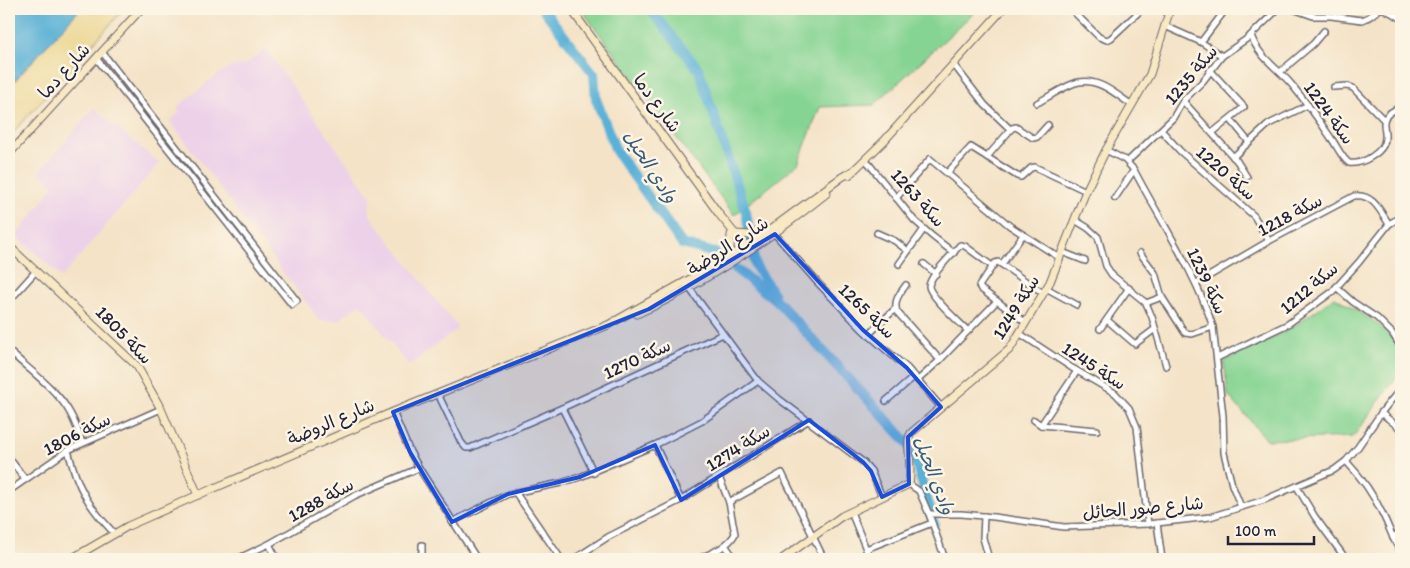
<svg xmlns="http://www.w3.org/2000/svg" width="1410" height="568" viewBox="0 0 1410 568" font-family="Itim,'Playpen Sans Arabic',sans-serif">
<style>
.built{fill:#edd1e9}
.green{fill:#86d493;stroke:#547b67}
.sand{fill:#eeda9e;stroke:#887e6c}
.water{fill:#5ab1d7;stroke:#3e6a89}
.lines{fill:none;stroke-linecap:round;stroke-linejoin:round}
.river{stroke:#5ab1d7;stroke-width:10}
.street-casing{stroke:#6c666c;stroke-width:8}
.secondary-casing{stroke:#6c666c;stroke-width:9}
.street{stroke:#fff;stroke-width:5}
.secondary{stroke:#f8e8c3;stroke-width:7}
.marked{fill:#1d4ed8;fill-opacity:0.2;stroke:#1d4ed8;stroke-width:4;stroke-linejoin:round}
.labels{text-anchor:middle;stroke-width:5;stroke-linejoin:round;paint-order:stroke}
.street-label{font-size:18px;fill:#22223b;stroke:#fcf5e5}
.water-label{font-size:19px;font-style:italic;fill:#385b79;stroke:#fcf5e5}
</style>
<rect width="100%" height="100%" fill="#fcf5e5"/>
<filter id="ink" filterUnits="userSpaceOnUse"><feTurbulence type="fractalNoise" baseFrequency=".02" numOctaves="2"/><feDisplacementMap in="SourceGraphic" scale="10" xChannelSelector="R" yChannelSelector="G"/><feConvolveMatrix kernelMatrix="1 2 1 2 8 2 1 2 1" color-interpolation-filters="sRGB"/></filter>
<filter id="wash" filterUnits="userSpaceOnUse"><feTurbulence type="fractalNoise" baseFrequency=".0096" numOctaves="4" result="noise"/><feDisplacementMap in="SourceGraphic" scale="20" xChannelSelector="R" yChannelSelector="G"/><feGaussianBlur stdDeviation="1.12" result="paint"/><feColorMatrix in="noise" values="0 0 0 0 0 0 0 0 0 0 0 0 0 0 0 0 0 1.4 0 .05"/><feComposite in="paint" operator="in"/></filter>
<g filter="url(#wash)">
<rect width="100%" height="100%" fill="#f4e3c7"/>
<g class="built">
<polygon points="266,49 371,197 369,210 371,217 458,328 409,366 360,304 339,320 320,321 170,121 180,112 177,107 221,72 233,66 246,64"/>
<polygon points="94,108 159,163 62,277 16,236 54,186 39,172"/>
</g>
<g class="green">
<polygon points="581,9 978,9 874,105 820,107 798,164 734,215"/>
<polygon points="1335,297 1378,324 1393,339 1401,351 1401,371 1353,437 1267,440 1228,395 1224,361 1290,329"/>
</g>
<polygon class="sand" points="80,9 124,9 9,137 9,87"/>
<polygon class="water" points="9,9 80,9 9,87"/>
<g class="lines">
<g class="river">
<polyline points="543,9 594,74 596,99 616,151 682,244 715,253 777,301 908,443 915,459 934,523"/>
<polyline points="650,9 699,70 746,212 755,265 774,295"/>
</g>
</g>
</g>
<g filter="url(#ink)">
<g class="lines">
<g class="street-casing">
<g id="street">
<polyline points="1293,9 1313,16 1331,16 1362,20 1369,17 1380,9"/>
<polyline points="1384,9 1401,18"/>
<polyline points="1072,10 1099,37 1107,40 1111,38 1142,9"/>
<polyline points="1165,26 1201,42 1222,56"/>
<path d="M1251,35C1258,57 1278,68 1292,85C1306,102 1319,120 1331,138C1337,146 1341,157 1349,163C1362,165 1385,152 1385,138C1386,131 1382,124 1385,118C1388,113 1396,109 1401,107"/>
<polyline points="1201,42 1226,9"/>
<polyline points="96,58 292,305 297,301 102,52"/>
<polyline points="954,65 985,105 1010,129"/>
<polyline points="1210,70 1244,107 1212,133"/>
<polyline points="1280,72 1313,44 1324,31"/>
<polyline points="1334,87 1347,86 1353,88 1384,120"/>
<polyline points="1183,101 1237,161 1247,177"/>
<path d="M1037,103C1049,97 1067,84 1079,82C1099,78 1117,95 1132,105"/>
<polyline points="1230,119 1249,142"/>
<polyline points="1161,130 1180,151 1254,216 1269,241"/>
<path d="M1106,150L1125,160L1134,170C1160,220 1196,273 1213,327L1223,416L1224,453L1232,485L1241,507"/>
<polyline points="987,157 1012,128 1016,127 1033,138 1037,137 1048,125"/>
<polyline points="1233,157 1269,124 1308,105"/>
<polyline points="865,159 914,220 932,236 954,253"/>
<polyline points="1127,162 1173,118 1183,101 1203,81 1222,56 1248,38 1278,9"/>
<polyline points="947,173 971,147 1017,176 1021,177 1031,168 1035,167 1086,191"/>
<polyline points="896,198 930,159 1010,226 1060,258"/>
<polyline points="1115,198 1134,170"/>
<polyline points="1075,220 1088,228 1098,237 1106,266 1112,275 1146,303 1152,317 1166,366"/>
<polyline points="877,233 895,241 908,251"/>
<polyline points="775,234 818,283 863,330 907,368 941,407"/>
<polyline points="1062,252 1085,261"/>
<polyline points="1140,253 1155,273 1162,297"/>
<polyline points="899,264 924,229"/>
<polyline points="924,264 936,274"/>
<polyline points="1002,264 1023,235"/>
<path d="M1197,283L1269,241L1354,196C1373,193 1380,211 1389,224"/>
<polyline points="687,285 758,381 779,399 863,462 871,471 882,497"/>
<path d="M906,285C900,293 893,301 897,312L940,360"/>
<polyline points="1336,287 1353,302 1377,318 1392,333 1401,347"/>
<polyline points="1046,288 1077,305"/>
<polyline points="9,301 36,271"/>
<polyline points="1146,303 1162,297 1185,333 1192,334 1213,327"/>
<polyline points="1400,303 1401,302"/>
<polyline points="1107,320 1135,344 1155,329"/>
<polyline points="1025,322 981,289 979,286 995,263 998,262 1043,293"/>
<polyline points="1100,329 1129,288"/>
<path d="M968,331C960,323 929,295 929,286C930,275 953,254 960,245L965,246L992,266"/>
<polyline points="1019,333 1072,368 1115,393 1129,408 1137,427 1148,524"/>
<polyline points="868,335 896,308"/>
<path d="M9,351C28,369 58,390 70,413C75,422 79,433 82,443"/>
<polyline points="1217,358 1288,324 1332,292 1359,262 1389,224 1401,217"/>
<polyline points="918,380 940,360 997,301"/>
<polyline points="438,394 461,442 466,448 470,448 562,408 723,334"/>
<polyline points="886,401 915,376"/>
<polyline points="562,408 594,473"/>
<polyline points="393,412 410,452 419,468 477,559"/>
<polyline points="1381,413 1401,429"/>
<polyline points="1034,420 1041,425 1097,430"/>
<polyline points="1041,425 1077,371"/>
<polyline points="655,445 681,500"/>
<path d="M68,450C77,487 88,506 114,533"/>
<polyline points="9,458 25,479"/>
<path d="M1346,461C1363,479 1374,495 1384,517C1390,529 1393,541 1401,552"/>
<polyline points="909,484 919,491 929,514 945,559"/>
<polyline points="1297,487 1315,517 1346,559"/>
<polyline points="9,491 68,450 161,409"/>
<polyline points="515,492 561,559"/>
<polyline points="729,502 782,473 824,559"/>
<polyline points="851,512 870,559"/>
<polyline points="929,514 961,514 994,517 1064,527 1148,524 1210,517 1264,500 1334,470 1346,461 1358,447 1381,413 1401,388"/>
<polyline points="984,516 983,538 989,559"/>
<polyline points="452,522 508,494 561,483 580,477 655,445 702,421 758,381"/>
<polyline points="1157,523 1162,559"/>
<polyline points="1393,538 1401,531"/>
<polyline points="269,544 277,559"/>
<polyline points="725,545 735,559"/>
<polyline points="866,549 932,523"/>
<polyline points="237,559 269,544 354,496 419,468"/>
<polyline points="416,559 422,553 422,545"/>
<polyline points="574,559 608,537 681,500 809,420"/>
<path d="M698,559C711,553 728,547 735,534L729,502L719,477"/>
</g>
</g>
<g class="secondary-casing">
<g id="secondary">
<polyline points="571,9 719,214 748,250"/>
<polyline points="9,154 141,9"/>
<polyline points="849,175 884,141 1003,9"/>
<polyline points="736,234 750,235 763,230"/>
<polyline points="9,246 137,366 161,409 198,495"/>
<polyline points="725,259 730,248 731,235"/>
<path d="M637,314C706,283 768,240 827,193"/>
<polyline points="71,559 128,526 198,495 393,412 608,325 724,260 752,243 842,177 851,172"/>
<path d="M782,559L842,516L909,484C913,468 905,443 911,433L1010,349L1050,282L1086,191L1106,150L1150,74L1170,9"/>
</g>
</g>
<use href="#street" class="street"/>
<use href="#secondary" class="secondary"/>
</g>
</g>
<path class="marked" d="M775,234L863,330L907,368L941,407L908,437L909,484L882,497L871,471L863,462L809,420L681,500L655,445L580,477L508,494L452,522L410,452L393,412L649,309Z"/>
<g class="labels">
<g class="street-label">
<text transform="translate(64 71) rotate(-48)" y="6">شارع دما</text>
<text transform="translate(1191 75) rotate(-50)" y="6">سكة 1235</text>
<text transform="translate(657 103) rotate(54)" y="6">شارع دما</text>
<text transform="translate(1329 113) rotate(54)" y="6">سكة 1224</text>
<text transform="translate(1226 173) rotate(41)" y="6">سكة 1220</text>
<text transform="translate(918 198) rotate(48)" y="6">سكة 1263</text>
<text transform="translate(1290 215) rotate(-28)" y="6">سكة 1218</text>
<text transform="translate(728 246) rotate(-33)" y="6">شارع الروضة</text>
<text transform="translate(1207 281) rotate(65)" y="6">سكة 1239</text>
<text transform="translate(1309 288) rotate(-40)" y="6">سكة 1212</text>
<text transform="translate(1016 307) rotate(-58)" y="6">سكة 1249</text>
<text transform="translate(867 311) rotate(44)" y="6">سكة 1265</text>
<text transform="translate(124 335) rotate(46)" y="6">سكة 1805</text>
<text transform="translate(637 359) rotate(-25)" y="6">سكة 1270</text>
<text transform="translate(1094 366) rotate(33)" y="6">سكة 1245</text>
<text transform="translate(331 422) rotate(-23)" y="6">شارع الروضة</text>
<text transform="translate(77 434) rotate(-27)" y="6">سكة 1806</text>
<text transform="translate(738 448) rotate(-32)" y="6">سكة 1274</text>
<text transform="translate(321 500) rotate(-29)" y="6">سكة 1288</text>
<text transform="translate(1143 508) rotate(-5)" y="6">شارع صور الحائل</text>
</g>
<g class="water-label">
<text transform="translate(651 166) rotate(57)" y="7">وادي الحيل</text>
<text transform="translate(935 475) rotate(69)" y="7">وادي الحيل</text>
</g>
</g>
<rect width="1410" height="568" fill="none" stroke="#fcf5e5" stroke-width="30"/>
<path d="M1228 536v8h86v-8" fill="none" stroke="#22223b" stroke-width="2.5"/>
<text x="1235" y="536" font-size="15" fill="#22223b" stroke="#fcf5e5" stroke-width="4" paint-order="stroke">100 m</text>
</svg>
